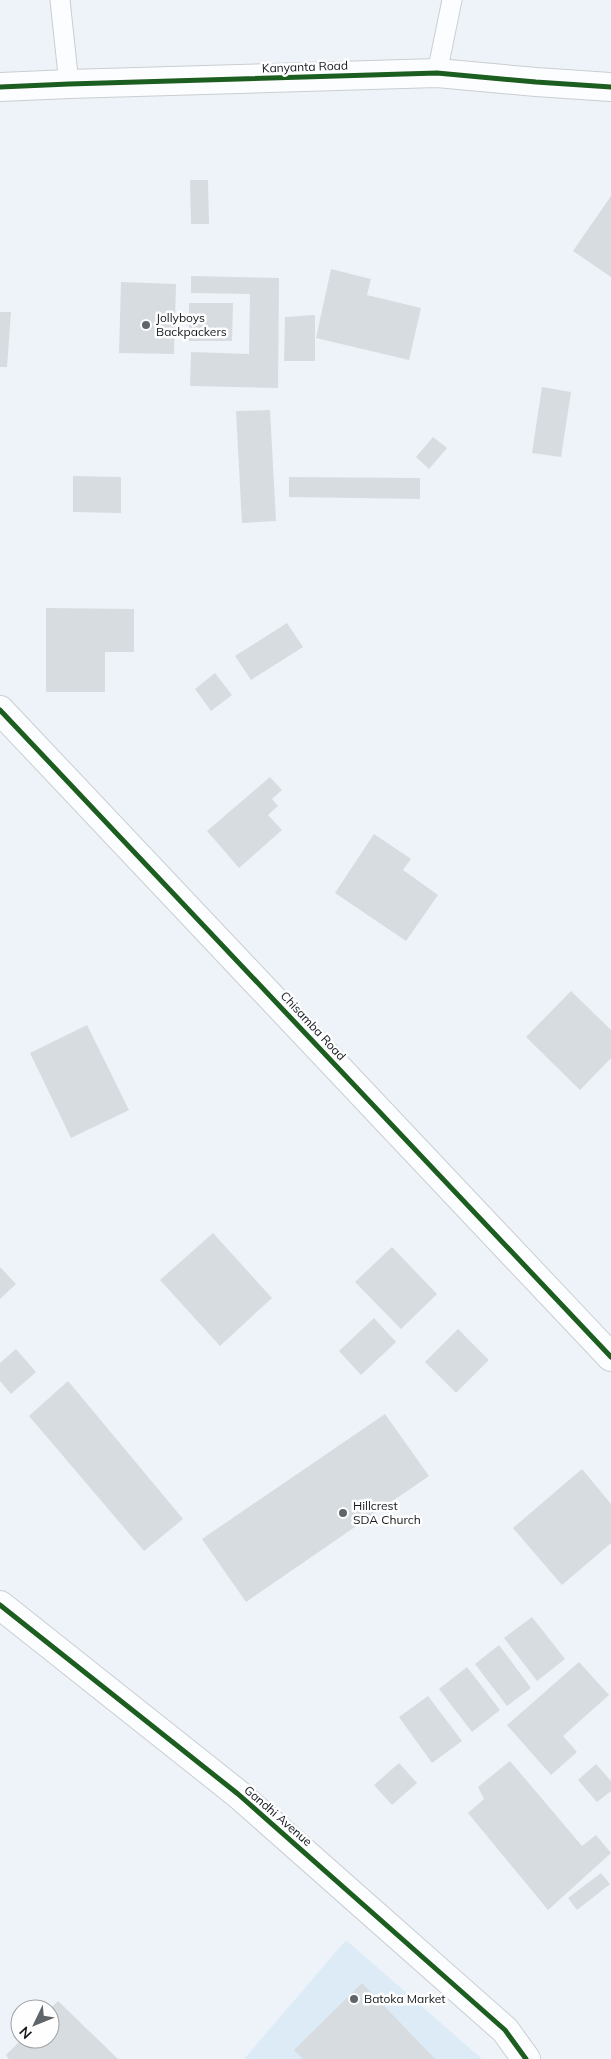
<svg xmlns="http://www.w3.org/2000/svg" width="611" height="2059" viewBox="0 0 611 2059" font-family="Mulish,sans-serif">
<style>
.built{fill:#ddebf7}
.building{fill:#d7dce1}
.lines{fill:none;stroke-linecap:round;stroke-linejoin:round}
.lane-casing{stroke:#c9ced2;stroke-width:21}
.street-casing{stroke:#c9ced2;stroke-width:30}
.lane{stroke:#fcfdfe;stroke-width:19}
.street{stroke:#fcfdfe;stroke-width:28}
.cycleway-casing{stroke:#fefefe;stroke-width:8}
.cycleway{stroke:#1b5e20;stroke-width:5}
.poi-dot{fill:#60656a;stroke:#fefefe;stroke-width:2}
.labels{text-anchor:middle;stroke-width:5;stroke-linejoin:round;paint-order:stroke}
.street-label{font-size:12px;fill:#14191d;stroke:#fefefe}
.poi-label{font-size:12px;fill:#14191d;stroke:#fefefe;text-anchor:start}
</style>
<rect width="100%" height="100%" fill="#edf3f8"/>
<polygon class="built" points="346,1940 482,2059 244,2059"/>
<g class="building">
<polygon points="190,180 208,180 209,224 191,224"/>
<polygon points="611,196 611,277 573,251"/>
<polygon points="331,269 371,279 367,295 421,308 409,360 316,338"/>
<polygon points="191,276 279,278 278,388 190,386 191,352 249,354 250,294 191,293"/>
<polygon points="121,282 176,284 174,354 119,353"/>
<polygon points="189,303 233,303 232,341 189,341"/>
<polygon points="0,312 11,312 7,367 0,367"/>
<polygon points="315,315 315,361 284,361 285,317"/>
<polygon points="542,387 571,392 561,457 532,453"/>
<polygon points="270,410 276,521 242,523 236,411"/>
<polygon points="433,437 447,448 429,469 416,457"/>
<polygon points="73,476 121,477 121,513 73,512"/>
<polygon points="289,477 420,478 420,499 289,497"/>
<polygon points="46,608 134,609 134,652 105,652 105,692 46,692"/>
<polygon points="287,623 303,647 251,680 235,656"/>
<polygon points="215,673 232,695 211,711 195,689"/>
<polygon points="270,777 282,790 272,799 278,806 268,815 282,830 239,868 207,831"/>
<polygon points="374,834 411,859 403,870 438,895 406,941 335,893"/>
<polygon points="571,991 611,1030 611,1058 580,1090 526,1037"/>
<polygon points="87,1025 129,1110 71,1138 30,1053"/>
<polygon points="213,1233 272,1298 220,1346 160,1280"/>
<polygon points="392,1247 437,1294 401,1329 355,1282"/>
<polygon points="0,1267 16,1284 0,1299"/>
<polygon points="374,1318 396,1342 361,1375 339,1351"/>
<polygon points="458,1329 489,1360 456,1393 425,1362"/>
<polygon points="16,1349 36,1372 11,1394 0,1381 0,1363"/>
<polygon points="68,1381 183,1519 144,1551 29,1416"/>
<polygon points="385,1414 429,1476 246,1602 202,1539"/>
<polygon points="582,1469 611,1504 611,1543 562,1585 513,1528"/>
<polygon points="532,1617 565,1659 537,1681 504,1638"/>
<polygon points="499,1645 531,1688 507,1706 475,1664"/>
<polygon points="579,1662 609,1695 563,1736 577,1752 551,1775 507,1725"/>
<polygon points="467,1667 500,1710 472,1732 439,1689"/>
<polygon points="428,1696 462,1741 432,1763 399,1717"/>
<polygon points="510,1761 582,1846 596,1835 611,1853 548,1910 468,1813 484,1799 478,1787"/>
<polygon points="399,1763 417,1783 392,1805 374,1785"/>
<polygon points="596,1764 611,1781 611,1791 597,1802 578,1780"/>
<polygon points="601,1873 610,1884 577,1910 568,1898"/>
<polygon points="362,1983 435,2059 303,2059 294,2050"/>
<polygon points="58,2001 118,2059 9,2059 6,2055 22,2039 50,2039 50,2009"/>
</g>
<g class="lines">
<g class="lane-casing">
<g id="lane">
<polyline points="60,0 69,84"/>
<polyline points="437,73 452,0"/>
</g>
</g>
<g class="street-casing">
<g id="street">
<polyline points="0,87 69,84 437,73 536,82 611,87"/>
<polyline points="0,710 611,1357"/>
<polyline points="0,1605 238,1794 505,2030 526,2059"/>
</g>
</g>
<use href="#lane" class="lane"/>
<use href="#street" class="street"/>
<g class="cycleway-casing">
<g id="cycleway">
<polyline points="0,87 69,84 437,73 536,82 611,87"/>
<polyline points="0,710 611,1357"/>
<polyline points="0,1605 238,1794 505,2030 526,2059"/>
</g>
</g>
<use href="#cycleway" class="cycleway"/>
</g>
<g class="poi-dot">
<circle cx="146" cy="325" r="5"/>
<circle cx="343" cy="1513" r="5"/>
<circle cx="354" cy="1999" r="5"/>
</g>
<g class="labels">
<g class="street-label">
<text transform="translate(305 67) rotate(-2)" y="4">Kanyanta Road</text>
<text transform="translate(313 1026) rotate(47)" y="4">Chisamba Road</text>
<text transform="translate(278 1816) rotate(41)" y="4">Gandhi Avenue</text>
</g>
<g class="poi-label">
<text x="156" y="322">Jollyboys<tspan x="156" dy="14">Backpackers</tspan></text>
<text x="353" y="1510">Hillcrest<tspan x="353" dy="14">SDA Church</tspan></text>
<text x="364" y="2003">Batoka Market</text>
</g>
</g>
<g transform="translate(35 2024) rotate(227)"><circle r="24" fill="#fefefe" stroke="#a0a2a4"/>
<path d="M0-4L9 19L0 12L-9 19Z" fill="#60656a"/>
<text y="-8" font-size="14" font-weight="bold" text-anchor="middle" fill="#14191d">N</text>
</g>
</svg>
